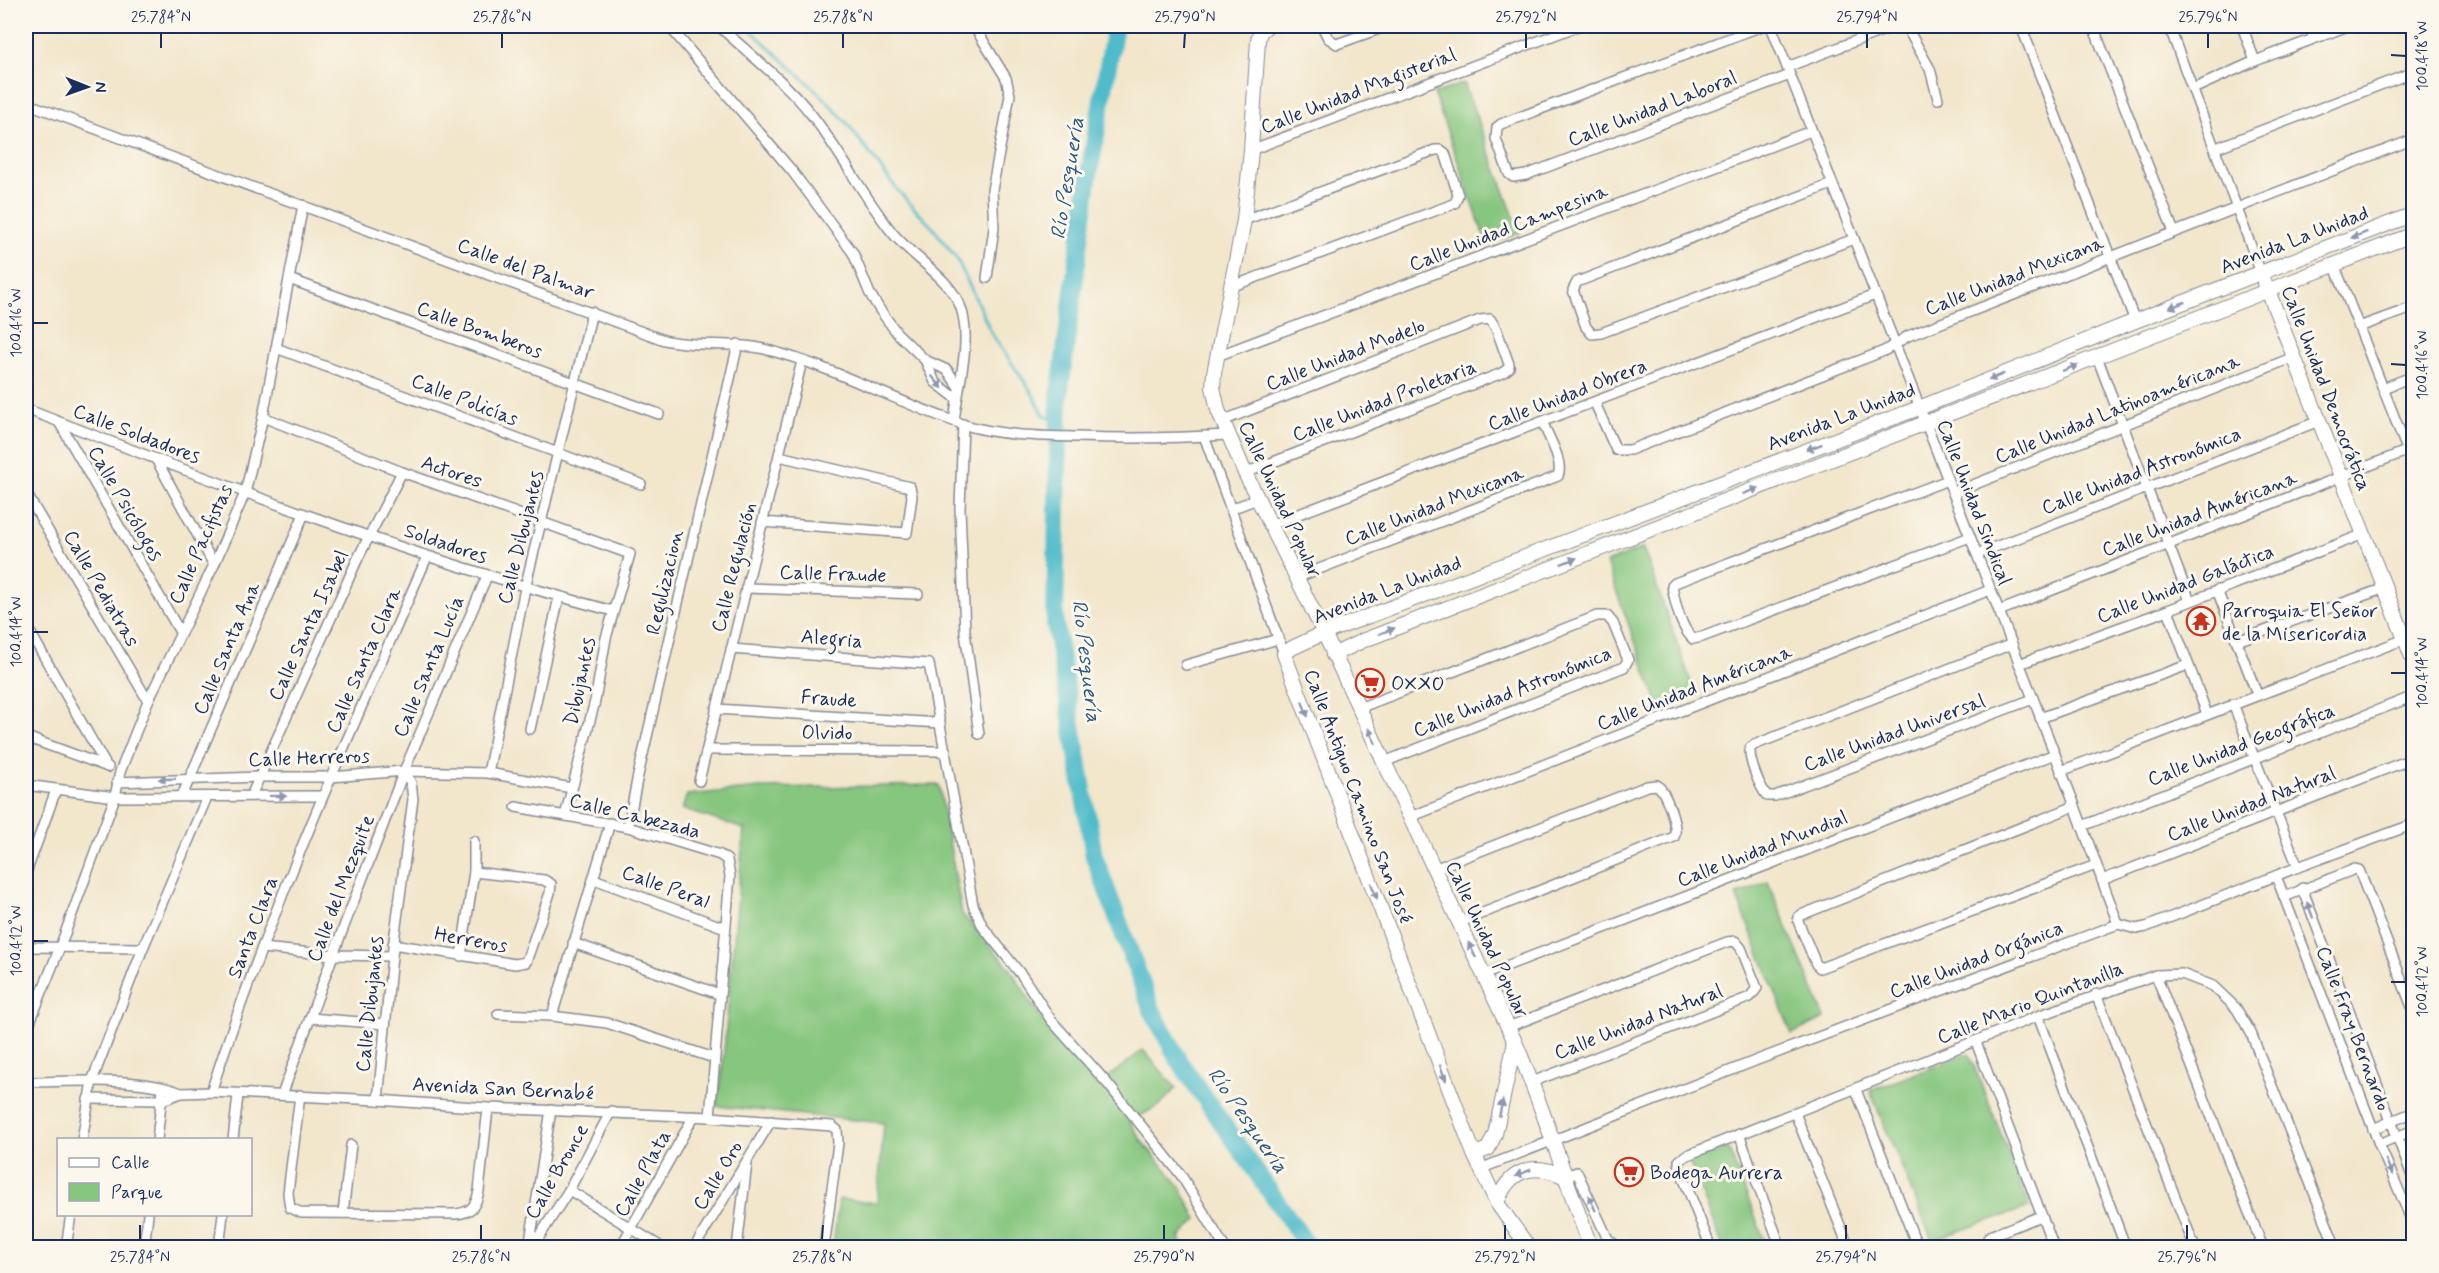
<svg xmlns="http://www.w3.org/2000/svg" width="2439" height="1273" viewBox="0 0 2439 1273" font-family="Mynerve,sans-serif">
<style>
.green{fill:#86c67e;stroke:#507a6e;stroke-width:1.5}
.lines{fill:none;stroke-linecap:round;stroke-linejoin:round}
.stream{stroke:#4fbbcb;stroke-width:3}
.river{stroke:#4fbbcb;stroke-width:18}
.street-casing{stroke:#868a94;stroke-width:12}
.secondary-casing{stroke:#868a94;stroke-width:16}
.street{stroke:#fff;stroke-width:9}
.secondary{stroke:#fff;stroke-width:14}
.oneway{fill:#8d97ae}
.ticks{fill:none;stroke:#1b2f5e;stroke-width:2}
.labels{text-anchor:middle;stroke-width:6;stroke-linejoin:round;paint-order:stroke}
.street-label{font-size:20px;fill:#1b2f5e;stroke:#fbf7ec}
.poi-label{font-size:20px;fill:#1b2f5e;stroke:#fbf7ec;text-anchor:start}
.water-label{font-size:21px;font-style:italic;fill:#2b597f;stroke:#fbf7ec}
.neatline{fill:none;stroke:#1b2f5e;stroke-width:2}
.ticks-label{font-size:15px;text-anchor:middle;fill:#1b2f5e}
</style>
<rect width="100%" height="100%" fill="#fbf7ec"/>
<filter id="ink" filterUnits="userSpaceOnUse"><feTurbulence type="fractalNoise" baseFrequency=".0167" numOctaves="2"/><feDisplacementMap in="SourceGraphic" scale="12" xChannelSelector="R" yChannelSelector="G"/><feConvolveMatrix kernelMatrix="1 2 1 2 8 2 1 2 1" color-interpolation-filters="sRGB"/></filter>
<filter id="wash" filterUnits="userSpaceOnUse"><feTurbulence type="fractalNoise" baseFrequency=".008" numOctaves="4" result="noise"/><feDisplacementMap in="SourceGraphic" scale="24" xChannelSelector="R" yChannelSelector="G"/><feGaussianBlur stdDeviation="1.35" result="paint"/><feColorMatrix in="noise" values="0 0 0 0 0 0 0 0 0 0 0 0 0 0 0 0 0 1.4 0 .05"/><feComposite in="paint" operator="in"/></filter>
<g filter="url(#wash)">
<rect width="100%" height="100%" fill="#f2e6cb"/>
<g class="green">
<polygon points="1464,83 1520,233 1487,244 1434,94"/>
<polygon points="1643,548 1695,693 1659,707 1606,563"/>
<polygon points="939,785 962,914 1010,968 1035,1009 1098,1085 1143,1050 1176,1088 1161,1104 1130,1122 1141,1140 1179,1185 1197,1219 1180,1237 1183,1247 833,1247 839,1199 877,1203 884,1123 716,1106 722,1073 744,829 682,809 687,795 760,788"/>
<polygon points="1768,882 1825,1018 1792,1034 1736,895"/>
<polygon points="1969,1053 2030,1207 1932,1240 1870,1091"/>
<polygon points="1728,1147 1767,1247 1723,1247 1689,1161"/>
</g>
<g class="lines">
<polyline class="stream" points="746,26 819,93 846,122 899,192 933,228 957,259 993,336 1031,391 1044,415 1059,424"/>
<polyline class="river" points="1115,26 1088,180 1059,396 1055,623 1094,856 1151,1008 1179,1061 1309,1248"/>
</g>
</g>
<g filter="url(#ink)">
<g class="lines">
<g class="street-casing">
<g id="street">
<polyline points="669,26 792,171 853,253 870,294 880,310 897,333 925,360 935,382 957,399"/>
<path d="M719,26C748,53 787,83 811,114C840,151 862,194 891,231C910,256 951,278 961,308C972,340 958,387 954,421"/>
<polyline points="974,26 1006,78 1010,95 992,190 994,228 987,278"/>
<polyline points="1322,26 1328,38 1337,44 1387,26"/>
<polyline points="1762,26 1501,124 1497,127 1496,139 1509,174 1513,177 1526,175 1790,75"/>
<polyline points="1771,26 2075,806 2118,924"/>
<polyline points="1906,26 1930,69 1938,99"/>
<polyline points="2021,26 2135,321"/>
<polyline points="2093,26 2174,232"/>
<polyline points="2169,26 2261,273"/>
<polyline points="2242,26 2255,61"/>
<polyline points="2309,26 2314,38"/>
<polyline points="1787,67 1895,26"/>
<polyline points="2193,89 2255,61 2348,26"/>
<path d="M26,103L664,340C697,348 731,341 764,349C833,366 897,403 965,425C1002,436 1039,436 1077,437C1128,439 1178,438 1228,435"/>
<polyline points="2216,148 2414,72"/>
<polyline points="1251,150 1578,26"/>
<polyline points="1832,184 1577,282 1573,290 1586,327 1592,334 1601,333 1854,239"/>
<polyline points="2334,264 2414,467"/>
<polyline points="289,279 659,414"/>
<polyline points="1233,286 1448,206 1455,203 1458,195 1445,153 1441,150 1435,150 1244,220"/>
<polyline points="2359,327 2414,307"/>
<polyline points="276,348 641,484"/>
<polyline points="1217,356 1811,131"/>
<polyline points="2097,357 2190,601"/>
<polyline points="925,360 947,370 958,386"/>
<polyline points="2383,388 2414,376"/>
<polyline points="1595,403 1616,450 1630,450 1884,351 1908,336 2414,139"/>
<path d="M26,409C219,484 412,558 613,611"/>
<polyline points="263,417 402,472 630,554 606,638 595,701 565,816"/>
<polyline points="1222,421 1480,320 1490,319 1496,328 1509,364 1509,368 1502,373 1245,473"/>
<polyline points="59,422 180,632"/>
<polyline points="963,424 960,508 965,632 979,734"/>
<polyline points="1204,436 1284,654"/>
<polyline points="157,461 214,565"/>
<path d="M1948,480L1675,583L1672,586C1675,602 1680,627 1693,639L1702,637L1970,537"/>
<polyline points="26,493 148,701"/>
<polyline points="1953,493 2294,357"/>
<polyline points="1231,509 1257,499"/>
<polyline points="762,522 907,533 912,496 910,487 779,456"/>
<polyline points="1270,525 1875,295"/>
<polyline points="1977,554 2319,421"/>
<path d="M1296,578L1558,476C1564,461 1548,437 1543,423"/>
<polyline points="746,588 918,594"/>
<polyline points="2217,590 2257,694"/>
<polyline points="2168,610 2207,714"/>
<polyline points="1999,611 2414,448"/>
<polyline points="26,625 107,767"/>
<polyline points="2237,641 2385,588"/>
<path d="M2012,644L1754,745L1750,748C1749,762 1759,785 1767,796H1775L2033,699"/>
<polyline points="731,649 929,664 973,905 983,927 1023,977 1051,1020 1107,1083 1181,1175 1225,1248"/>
<polyline points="2019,664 2168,610 2364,534"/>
<polyline points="1186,665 1278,639"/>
<polyline points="2233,704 2298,867"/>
<polyline points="1359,708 1597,616 1607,616 1613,623 1628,660 1624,667 1384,762"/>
<polyline points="716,709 940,723"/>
<polyline points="2040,718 2188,665"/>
<polyline points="530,729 559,597"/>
<polyline points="26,737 108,767"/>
<polyline points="707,750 946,751"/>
<polyline points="2061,771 2405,639"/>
<polyline points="488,773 525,588 592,312"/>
<polyline points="699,781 802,361"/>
<polyline points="117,782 259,777 331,777 404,771 488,773 572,788"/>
<polyline points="26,785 115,797 321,796"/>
<polyline points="182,796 304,514"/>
<polyline points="251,796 358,558 402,472"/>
<polyline points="2075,806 1801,915 1798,917 1798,921 1816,964 1820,968 2096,865"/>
<polyline points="516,807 628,827 720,855 727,860 730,876 710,1117"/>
<polyline points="1410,817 1990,590"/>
<polyline points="2082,826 2414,696"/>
<polyline points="628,827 637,780 738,344"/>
<path d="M1434,869L1647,786L1657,785C1666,792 1679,828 1674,837L1458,923"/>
<polyline points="26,873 56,790"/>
<polyline points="2276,876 2379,1144 2414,1226"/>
<polyline points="594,879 725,928"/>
<polyline points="2102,880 2414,758"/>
<polyline points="2302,888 2414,1181"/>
<polyline points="2284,897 2355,869 2359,870 2414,1012"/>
<polyline points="573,943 719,994"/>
<polyline points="393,944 515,964 526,962 550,893 551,884 544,880 474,872"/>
<polyline points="26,947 143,948"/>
<polyline points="262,948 333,955 392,956"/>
<polyline points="461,956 474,872 474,841"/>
<polyline points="1483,975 2055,754"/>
<polyline points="2156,975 2263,1248"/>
<polyline points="2096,994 2195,1248"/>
<polyline points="498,1014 552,1016 607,1023 714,1058"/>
<polyline points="552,1016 610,823"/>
<polyline points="2038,1016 2126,1248"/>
<polyline points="310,1018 385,1024"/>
<polyline points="1508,1027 1727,942 1735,941 1741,948 1757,988 1750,997 1532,1082"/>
<polyline points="26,1032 60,947 115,797 120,772 148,701 214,565 245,493 263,417 303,205"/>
<polyline points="1976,1042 2054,1248"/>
<path d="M26,1082C73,1082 138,1076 181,1093"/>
<polyline points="1856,1090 1918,1248"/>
<path d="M211,1092C270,909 350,733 427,557"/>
<polyline points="282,1095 333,955 404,771 487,576"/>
<path d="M300,1095L288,1193L290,1208L302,1213L455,1214C471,1213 476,1206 479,1191L488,1108"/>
<polyline points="88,1099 162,1100 181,1093 211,1092 378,1100 488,1108 710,1117 832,1126 837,1130 838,1143 824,1248"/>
<polyline points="378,1100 392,956 413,799 411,783 404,771"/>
<polyline points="1795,1113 1849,1248"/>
<polyline points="2373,1129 2414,1112"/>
<polyline points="1739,1134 1781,1248"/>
<polyline points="82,1140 92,1081 143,948 207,797"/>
<polyline points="157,1140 162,1094"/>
<polyline points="233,1140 238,1095"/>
<polyline points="2379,1144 2414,1130"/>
<polyline points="1480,1169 1760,1059 2118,924 2136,929 2146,927 2298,867 2414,824"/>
<polyline points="1563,1176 1577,1172 1612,1248"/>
<polyline points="569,1190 663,1248"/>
<polyline points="343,1213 351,1145"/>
<polyline points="66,1248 71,1214"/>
<polyline points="144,1248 148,1214"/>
<polyline points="219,1248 223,1214"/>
<polyline points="529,1248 551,1110"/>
<polyline points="532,1248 569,1190 611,1111"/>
<polyline points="620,1248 694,1116"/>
<polyline points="694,1248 771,1121"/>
<polyline points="737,1248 747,1163"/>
<polyline points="1711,1248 1680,1169 1679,1161 1685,1156 2038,1016 2156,975 2182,974 2213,986 2236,1008 2251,1033 2336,1248"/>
<polyline points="1987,1248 1987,1240 1990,1236 2041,1216"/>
</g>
</g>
<g class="secondary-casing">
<g id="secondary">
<path d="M1267,26L1260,32L1258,40L1251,150L1244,220L1214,373L1213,387L1218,410L1245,473L1324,633L1515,1042C1544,1109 1565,1179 1591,1248"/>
<polyline points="2265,283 2414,662"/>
<polyline points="1333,655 1362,641 2414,234"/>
<polyline points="1474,1154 1488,1149 1495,1134 1515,1042"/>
<path d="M1497,1203C1508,1171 1532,1161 1563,1176"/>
<polyline points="1611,1244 1611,1248"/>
<polyline points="1529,1248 1497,1203 1474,1154 1284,654 1292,648 1324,633 1919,408 2135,321 2414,214"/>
</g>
</g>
<use href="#street" class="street"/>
<use href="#secondary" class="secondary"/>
</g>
<defs><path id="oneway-solid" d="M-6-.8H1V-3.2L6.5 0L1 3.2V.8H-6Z" transform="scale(1.5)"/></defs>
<g class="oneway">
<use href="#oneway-solid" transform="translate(2359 235) rotate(159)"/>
<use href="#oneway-solid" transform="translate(2177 305) rotate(159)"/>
<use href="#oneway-solid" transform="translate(2070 368) rotate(-21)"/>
<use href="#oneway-solid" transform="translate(1996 377) rotate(158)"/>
<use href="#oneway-solid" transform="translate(937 382) rotate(49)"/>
<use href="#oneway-solid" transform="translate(1814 447) rotate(159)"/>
<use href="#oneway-solid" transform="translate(1751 491) rotate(-21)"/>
<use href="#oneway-solid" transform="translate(1569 561) rotate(-21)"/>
<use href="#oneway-solid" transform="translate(1387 631) rotate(-21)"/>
<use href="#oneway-solid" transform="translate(1305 709) rotate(69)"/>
<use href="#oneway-solid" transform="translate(1372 736) rotate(-115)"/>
<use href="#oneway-solid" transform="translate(167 779) rotate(178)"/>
<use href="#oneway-solid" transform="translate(278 796) rotate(1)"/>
<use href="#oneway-solid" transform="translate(1374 891) rotate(69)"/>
<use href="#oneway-solid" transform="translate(2310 910) rotate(-111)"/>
<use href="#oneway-solid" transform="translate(1472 950) rotate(-116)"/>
<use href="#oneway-solid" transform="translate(1443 1073) rotate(69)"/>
<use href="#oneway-solid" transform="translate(1501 1108) rotate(-78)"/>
<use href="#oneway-solid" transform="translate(2389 1167) rotate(67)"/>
<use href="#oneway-solid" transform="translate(1523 1173) rotate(158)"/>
<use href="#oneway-solid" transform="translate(1592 1203) rotate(-115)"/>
</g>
</g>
<path class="ticks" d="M161,48V33M502,48V33M843,48V33M1184,48L1185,33M1526,48V33M1867,48V33M2208,48V33M2391,55L2406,56M33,323H48M2391,364L2406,365M33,632H48M2391,673H2406M33,941H48M2391,982H2406M140,1240V1225M481,1240V1225M822,1240L823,1225M1164,1240V1225M1505,1240V1225M1846,1240V1225M2187,1240V1225"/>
<defs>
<g id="temple-ring" transform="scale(1.5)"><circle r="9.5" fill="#fbf7ec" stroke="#c8321e" stroke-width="1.5"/><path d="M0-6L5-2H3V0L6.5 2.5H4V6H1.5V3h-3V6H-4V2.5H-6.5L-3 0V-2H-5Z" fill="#c8321e"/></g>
<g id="supermarket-ring" transform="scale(1.5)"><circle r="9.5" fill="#fbf7ec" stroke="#c8321e" stroke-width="1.5"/><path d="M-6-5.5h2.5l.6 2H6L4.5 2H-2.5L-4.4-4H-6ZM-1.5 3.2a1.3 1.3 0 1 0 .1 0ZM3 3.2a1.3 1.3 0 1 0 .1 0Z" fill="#c8321e"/></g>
</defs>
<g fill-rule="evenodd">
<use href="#temple-ring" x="2201" y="621"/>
<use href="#supermarket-ring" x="1370" y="683"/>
<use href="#supermarket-ring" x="1629" y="1172"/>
</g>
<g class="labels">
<g class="street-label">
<text transform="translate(1358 90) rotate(-21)" y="7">Calle Unidad Magisterial</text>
<text transform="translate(1652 108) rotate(-21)" y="7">Calle Unidad Laboral</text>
<text transform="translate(1508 227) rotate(-21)" y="7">Calle Unidad Campesina</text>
<text transform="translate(2294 239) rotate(-21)" y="7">Avenida La Unidad</text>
<text transform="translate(526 268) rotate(20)" y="7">Calle del Palmar</text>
<text transform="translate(2014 275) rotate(-21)" y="7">Calle Unidad Mexicana</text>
<text transform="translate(480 329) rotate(20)" y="7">Calle Bomberos</text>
<text transform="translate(1345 354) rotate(-21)" y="7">Calle Unidad Modelo</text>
<text transform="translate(2327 388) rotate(69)" y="7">Calle Unidad Democrática</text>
<text transform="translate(1567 394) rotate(-21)" y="7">Calle Unidad Obrera</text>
<text transform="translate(465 399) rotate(21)" y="7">Calle Policías</text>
<text transform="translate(1384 400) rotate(-21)" y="7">Calle Unidad Proletaria</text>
<text transform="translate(2117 408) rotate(-22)" y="7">Calle Unidad Latinoaméricana</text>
<text transform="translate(1841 416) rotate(-21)" y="7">Avenida La Unidad</text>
<text transform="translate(137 433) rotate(21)" y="7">Calle Soldadores</text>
<text transform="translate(2141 470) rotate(-21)" y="7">Calle Unidad Astronómica</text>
<text transform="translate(452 471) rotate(19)" y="7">Actores</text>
<text transform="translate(1281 499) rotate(65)" y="7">Calle Unidad Popular</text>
<text transform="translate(1975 502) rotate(69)" y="7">Calle Unidad Sindical</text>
<text transform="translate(126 503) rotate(60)" y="7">Calle Psicólogos</text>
<text transform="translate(1434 505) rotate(-21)" y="7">Calle Unidad Mexicana</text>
<text transform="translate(2199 513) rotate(-21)" y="7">Calle Unidad Américana</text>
<text transform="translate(520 537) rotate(-76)" y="7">Calle Dibujantes</text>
<text transform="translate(446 543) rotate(19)" y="7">Soldadores</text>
<text transform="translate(200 544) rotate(-66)" y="7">Calle Pacifistas</text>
<text transform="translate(733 567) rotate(-76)" y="7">Calle Regulación</text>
<text transform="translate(833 573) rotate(2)" y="7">Calle Fraude</text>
<text transform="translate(664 582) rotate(-77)" y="7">Regulizacion</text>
<text transform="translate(2185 583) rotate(-21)" y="7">Calle Unidad Galáctica</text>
<text transform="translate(102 588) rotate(60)" y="7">Calle Pediatras</text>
<text transform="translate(1387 589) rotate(-21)" y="7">Avenida La Unidad</text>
<text transform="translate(308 625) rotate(-65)" y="7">Calle Santa Isabel</text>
<text transform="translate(832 638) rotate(5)" y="7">Alegria</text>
<text transform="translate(226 648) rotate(-67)" y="7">Calle Santa Ana</text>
<text transform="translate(363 660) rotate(-66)" y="7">Calle Santa Clara</text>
<text transform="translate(428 666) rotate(-67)" y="7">Calle Santa Lucía</text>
<text transform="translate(579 681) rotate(-78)" y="7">Dibujantes</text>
<text transform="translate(1694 687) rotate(-21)" y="7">Calle Unidad Américana</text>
<text transform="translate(1512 691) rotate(-22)" y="7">Calle Unidad Astronómica</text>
<text transform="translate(829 698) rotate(4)" y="7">Fraude</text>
<text x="827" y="739">Olvido</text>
<text transform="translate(1894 732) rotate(-20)" y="7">Calle Unidad Universal</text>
<text transform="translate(2241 744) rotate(-21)" y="7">Calle Unidad Geográfica</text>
<text transform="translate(309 757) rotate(-2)" y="7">Calle Herreros</text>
<text transform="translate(1359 796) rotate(69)" y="7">Calle Antiguo Camino San José</text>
<text transform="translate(2251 803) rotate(-21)" y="7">Calle Unidad Natural</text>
<text transform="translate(635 815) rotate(14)" y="7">Calle Cabezada</text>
<text transform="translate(1762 848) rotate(-21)" y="7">Calle Unidad Mundial</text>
<text transform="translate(666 886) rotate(20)" y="7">Calle Peral</text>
<text transform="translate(340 888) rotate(-69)" y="7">Calle del Mezquite</text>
<text transform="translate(252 927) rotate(-69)" y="7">Santa Clara</text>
<text transform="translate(471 939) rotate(10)" y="7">Herreros</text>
<text transform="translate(1488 939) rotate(65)" y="7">Calle Unidad Popular</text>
<text transform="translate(1976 959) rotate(-21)" y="7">Calle Unidad Orgánica</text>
<text transform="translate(2030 1002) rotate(-21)" y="7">Calle Mario Quintanilla</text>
<text transform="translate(369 1004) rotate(-84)" y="7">Calle Dibujantes</text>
<text transform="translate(1638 1021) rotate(-21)" y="7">Calle Unidad Natural</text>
<text transform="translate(2354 1028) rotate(69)" y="7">Calle Fray Bernardo</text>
<text transform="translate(503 1088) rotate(3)" y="7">Avenida San Bernabé</text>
<text transform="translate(556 1171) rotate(-60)" y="7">Calle Bronce</text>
<text transform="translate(642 1173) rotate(-61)" y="7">Calle Plata</text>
<text transform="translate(717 1175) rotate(-59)" y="7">Calle Oro</text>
</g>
<g class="poi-label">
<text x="2222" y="617">Parroquia El Señor<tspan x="2222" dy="23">de la Misericordia</tspan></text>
<text x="1391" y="690">OXXO</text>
<text x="1650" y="1179">Bodega Aurrera</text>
</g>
<g class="water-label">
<text transform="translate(1067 178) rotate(-81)" y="7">Río Pesquería</text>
<text transform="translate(1087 661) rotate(83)" y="7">Río Pesquería</text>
<text transform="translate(1248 1120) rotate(55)" y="7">Río Pesquería</text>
</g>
</g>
<rect width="2439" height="1273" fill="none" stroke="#fbf7ec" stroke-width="66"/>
<rect x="57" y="1138" width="195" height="78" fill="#fbf7ec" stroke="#a1a7b3" stroke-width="1.5"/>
<rect x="69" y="1158" width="30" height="9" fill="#ffffff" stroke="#a1a7b3" stroke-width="1.5"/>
<text x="111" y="1168" font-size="18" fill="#1b2f5e">Calle</text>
<rect x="69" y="1183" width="30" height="18" fill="#86c67e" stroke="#a1a7b3" stroke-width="1.5"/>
<text x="111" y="1198" font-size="18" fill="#1b2f5e">Parque</text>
<g transform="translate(87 87) rotate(91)" stroke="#fbf7ec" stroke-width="4.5" paint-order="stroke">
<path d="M0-4.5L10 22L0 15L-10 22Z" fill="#1b2f5e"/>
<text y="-9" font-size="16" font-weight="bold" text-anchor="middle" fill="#1b2f5e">N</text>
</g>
<rect x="33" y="33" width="2373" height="1207" class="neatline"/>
<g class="ticks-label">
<text x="161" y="22">25.784°N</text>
<text x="502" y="22">25.786°N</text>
<text x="843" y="22">25.788°N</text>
<text x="1185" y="22">25.790°N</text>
<text x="1526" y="22">25.792°N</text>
<text x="1867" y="22">25.794°N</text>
<text x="2208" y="22">25.796°N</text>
<text transform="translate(2422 56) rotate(-90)" y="5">100.418°W</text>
<text transform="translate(16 323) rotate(-90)" y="5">100.416°W</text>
<text transform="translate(2422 365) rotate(-90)" y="5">100.416°W</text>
<text transform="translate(16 632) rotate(-90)" y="5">100.414°W</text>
<text transform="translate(2422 673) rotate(-90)" y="5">100.414°W</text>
<text transform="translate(16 941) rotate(-90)" y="5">100.412°W</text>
<text transform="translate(2422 982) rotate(-90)" y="5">100.412°W</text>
<text x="140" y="1262">25.784°N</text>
<text x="481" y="1262">25.786°N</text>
<text x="822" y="1262">25.788°N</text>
<text x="1164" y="1262">25.790°N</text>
<text x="1505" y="1262">25.792°N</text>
<text x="1846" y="1262">25.794°N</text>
<text x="2187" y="1262">25.796°N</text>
</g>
</svg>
